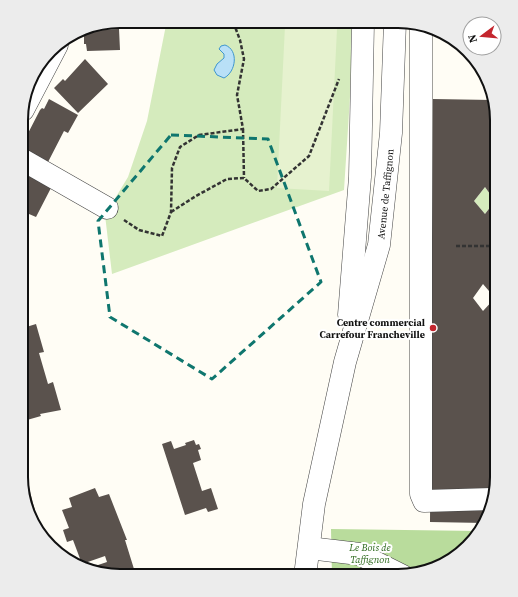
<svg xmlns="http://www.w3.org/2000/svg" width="518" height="597" viewBox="0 0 518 597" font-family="'Source Serif 4',serif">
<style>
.green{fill:#d5ebbd}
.forest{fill:#b9dc9c}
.pitch{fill:#e6f2cf}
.water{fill:#b9e0f7;stroke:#3f96cf}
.building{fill:#5a524d;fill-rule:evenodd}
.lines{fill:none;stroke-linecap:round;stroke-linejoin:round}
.minor-casing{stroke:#444;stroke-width:23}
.path{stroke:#333;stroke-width:2.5;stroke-dasharray:4 2;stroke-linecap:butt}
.minor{stroke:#fff;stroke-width:22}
.marked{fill:none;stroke:#0f766e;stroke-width:3;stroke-dasharray:8 5;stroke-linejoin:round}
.poi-dot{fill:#c4262e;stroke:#fff;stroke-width:1.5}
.labels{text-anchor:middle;stroke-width:4;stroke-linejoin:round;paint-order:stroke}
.street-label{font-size:10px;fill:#111;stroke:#fff}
.poi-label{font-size:10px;font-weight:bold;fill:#111;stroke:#fff;text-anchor:end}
.park-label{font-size:10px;font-style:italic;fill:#2f6b1f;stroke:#fff}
.rim{fill:none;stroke:#111;stroke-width:2}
</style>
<rect width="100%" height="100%" fill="#fffdf5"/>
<g class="green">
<polygon points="352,23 350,97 344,190 112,274 105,215 128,177 147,121 166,25"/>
<polygon points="485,187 495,201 485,214 474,201"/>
</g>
<polygon class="forest" points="331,529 479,531 447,563 404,576 332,576"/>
<polygon class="pitch" points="285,26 337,29 329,191 277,188"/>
<path class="water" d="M225,45C239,50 236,72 224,78L217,75L214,70L217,64L224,58V54L219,49L221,46Z"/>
<g class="building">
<polygon points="119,29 120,50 87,51 86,44 84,44 84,31"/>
<polygon points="85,59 108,84 78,113 54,88 63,79 65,81"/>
<polygon points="49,99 78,115 68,133 64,131 47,164 23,150 23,143 40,110 42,108 44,109"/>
<path d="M433,99L492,100L497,120V483L485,523L430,522ZM485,187L495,201L485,214L474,201ZM483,284L495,298L483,311L473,298Z"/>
<polygon points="26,171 52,186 36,217 29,214 22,226 22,177"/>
<polygon points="36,324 44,352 39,353 48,384 53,382 61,410 40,414 41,416 27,420 21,403 22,330 23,328"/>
<polygon points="21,438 23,438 26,452 21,453"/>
<polygon points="194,440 196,445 199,444 201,449 198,450 201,460 193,463 202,491 211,488 218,509 208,512 206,508 185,515 162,444 171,441 174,449 186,445 185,443"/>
<polygon points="26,476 35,511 31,512 21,478"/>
<polygon points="95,488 99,497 109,494 127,540 125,540 134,569 132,576 119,576 117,570 106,573 89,568 107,562 105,556 82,564 73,540 67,542 63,530 69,528 62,510 72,507 69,498"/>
</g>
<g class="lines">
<g class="minor-casing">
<g id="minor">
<polyline points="421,26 421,494 424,501 492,499"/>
<polyline points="23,110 57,45"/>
<polyline points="23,160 107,208"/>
<polyline points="349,315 360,177 363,23"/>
<polyline points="309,548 359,554 403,576"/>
<polyline points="305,576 314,504 345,362 379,245 391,133 395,22"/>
</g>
</g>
<g class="path">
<polyline points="243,129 244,178"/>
<polyline points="171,212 196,196 227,179 244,178 258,191 271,189 309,156 339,79"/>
<polyline points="124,220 139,230 162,236 171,212 172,168 180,147 199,135 243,129 237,95 244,59 240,40 234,24"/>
<polyline points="456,246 497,246"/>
</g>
<use href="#minor" class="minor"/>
</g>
<path class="marked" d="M171,135L268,139L321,282L212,379L110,317L98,221Z"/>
<circle class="poi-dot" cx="433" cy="328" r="4"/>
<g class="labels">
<g class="street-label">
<text transform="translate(385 194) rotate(-84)" y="4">Avenue de Taffignon</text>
</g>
<g class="poi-label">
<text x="425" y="326">Centre commercial<tspan x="425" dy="12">Carrefour Francheville</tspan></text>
</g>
<g class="park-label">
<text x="370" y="551">Le Bois de<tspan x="370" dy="12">Taffignon</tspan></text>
</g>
</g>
<path d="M0 0H518V597H0ZM120 28H398A92 92 0 0 1 490 120V477A92 92 0 0 1 398 569H120A92 92 0 0 1 28 477V120A92 92 0 0 1 120 28Z" fill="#ececec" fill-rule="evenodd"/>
<path class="rim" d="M120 28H398A92 92 0 0 1 490 120V477A92 92 0 0 1 398 569H120A92 92 0 0 1 28 477V120A92 92 0 0 1 120 28Z"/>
<g transform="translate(482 36) rotate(254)"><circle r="19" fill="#ffffff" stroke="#a0a0a0"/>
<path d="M0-3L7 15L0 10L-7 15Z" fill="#c4262e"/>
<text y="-6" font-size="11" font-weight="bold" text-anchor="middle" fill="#111111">N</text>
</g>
</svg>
